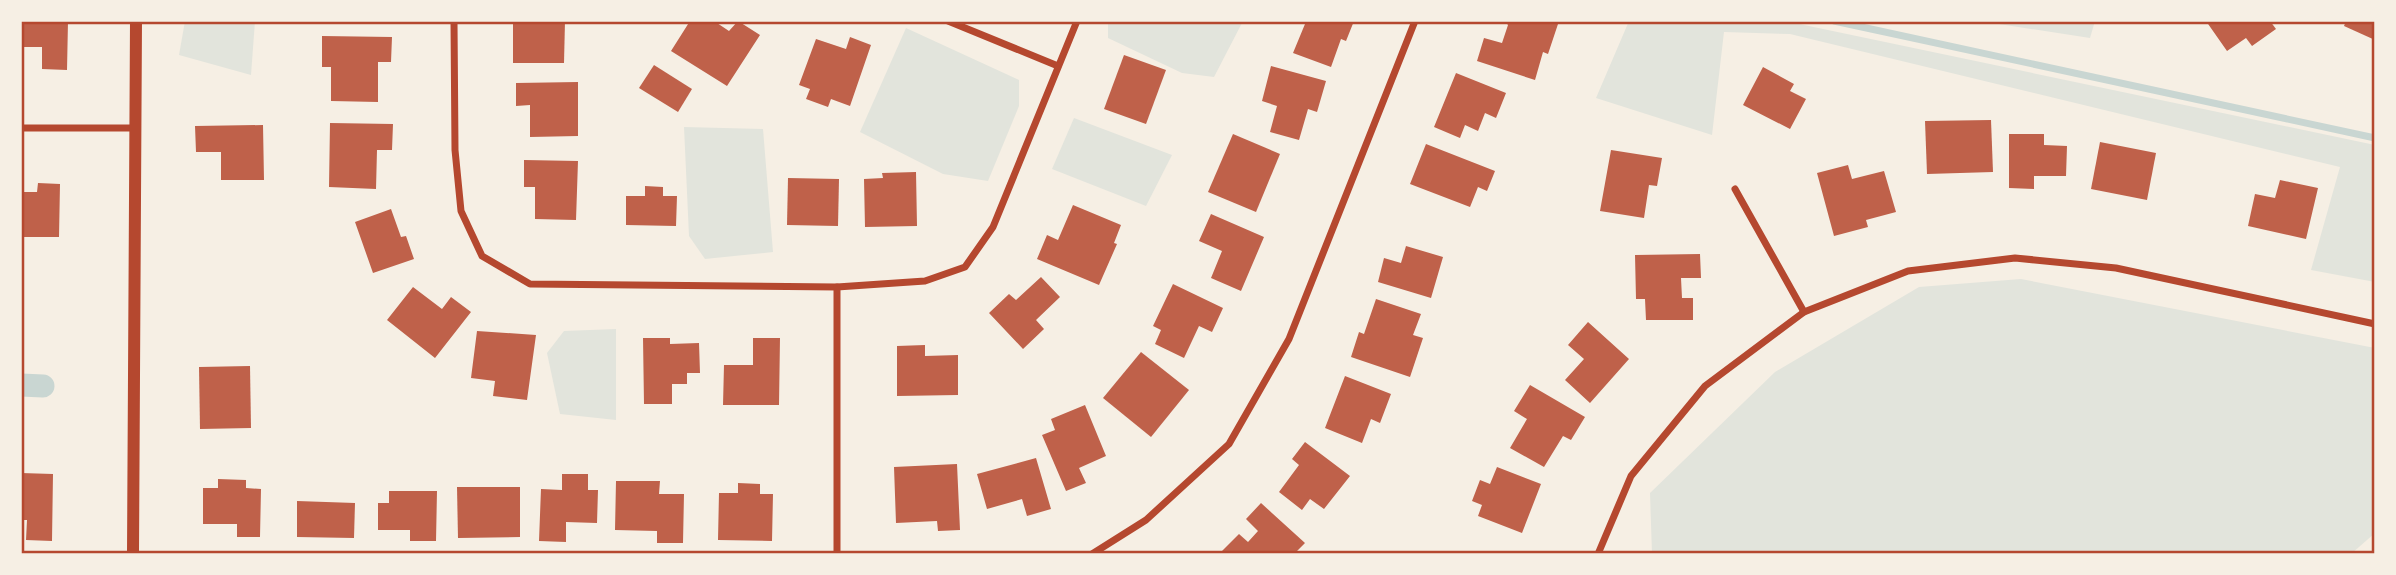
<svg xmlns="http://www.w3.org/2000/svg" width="2396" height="575" viewBox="0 0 2396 575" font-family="'PT Sans',sans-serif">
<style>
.green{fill:#e2e4dc}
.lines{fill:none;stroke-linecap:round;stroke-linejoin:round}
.stream{stroke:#c9d6d2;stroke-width:7}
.canal{stroke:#c9d6d2;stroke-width:23}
.building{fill:#bf614a}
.minor{stroke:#b5482f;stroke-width:7}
.tertiary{stroke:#b5482f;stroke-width:12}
.neatline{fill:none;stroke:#b5482f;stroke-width:2.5}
</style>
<rect width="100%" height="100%" fill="#f6efe4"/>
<g class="green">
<polygon points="185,21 255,21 251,75 179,55"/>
<polygon points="1108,21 1243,21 1214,77 1182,73 1108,38"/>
<polygon points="1629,21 1785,21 2375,145 2375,282 2311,270 2340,167 1790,34 1724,32 1712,135 1596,98"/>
<polygon points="2000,21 2095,21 2090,38 1999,24"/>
<polygon points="906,28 1019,80 1019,106 988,181 943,174 860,132"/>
<polygon points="1074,118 1172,155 1146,206 1052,169"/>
<polygon points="684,127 763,129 773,252 705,259 689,236"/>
<polygon points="2021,279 2375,348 2375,533 2351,554 1652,554 1650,493 1775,372 1919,287"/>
<polygon points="616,329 616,420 560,414 547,353 564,331"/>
</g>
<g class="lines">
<polyline class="stream" points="1834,21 2375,138"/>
<polyline class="canal" points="21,385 43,386"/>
</g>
<g class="building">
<polygon points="21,21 68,21 67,70 42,69 42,47 23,47 21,54"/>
<polygon points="513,21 565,21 564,63 513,63"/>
<polygon points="690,21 714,21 729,31 738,21 760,35 727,86 671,51"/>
<polygon points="1297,21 1354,21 1346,41 1341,39 1331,67 1293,53 1305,24"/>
<polygon points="1505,21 1558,24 1548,54 1543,52 1535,80 1477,61 1484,38 1502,43 1508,25"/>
<polygon points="2206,21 2270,21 2276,29 2252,46 2246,38 2227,51"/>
<polygon points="2346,21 2375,21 2375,40 2344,26"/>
<polygon points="322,36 392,37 391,62 378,62 378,102 331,101 331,67 322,67"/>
<polygon points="850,37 871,45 850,106 831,99 828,107 806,99 810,89 799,85 816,39 846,49"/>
<polygon points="1124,55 1166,70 1146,124 1104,109"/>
<polygon points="654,65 692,89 678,112 639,88"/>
<polygon points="1271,66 1326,81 1317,112 1308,109 1299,140 1270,132 1277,106 1262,101"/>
<polygon points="1763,67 1794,84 1790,91 1806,99 1790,129 1743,105"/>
<polygon points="1456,73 1506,93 1496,118 1485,113 1478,131 1465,125 1460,138 1434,127"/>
<polygon points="578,82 578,136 530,137 530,105 516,106 516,83"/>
<polygon points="1991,120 1993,172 1927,174 1925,121"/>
<polygon points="330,123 393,124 392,150 377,150 376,189 329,187"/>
<polygon points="263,125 264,180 221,180 221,152 196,152 195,126"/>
<polygon points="1233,134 1280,154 1256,212 1208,192"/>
<polygon points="2009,134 2044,134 2044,145 2067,146 2066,176 2034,176 2034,189 2009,188"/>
<polygon points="2100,142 2156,153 2147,200 2091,189"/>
<polygon points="1426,144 1495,171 1487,191 1478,187 1470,207 1410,184"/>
<polygon points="1611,150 1662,158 1657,186 1649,185 1644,218 1600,211"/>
<polygon points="524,160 578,161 576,220 535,219 535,187 524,187"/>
<polygon points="1848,165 1852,179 1884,171 1896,212 1866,220 1868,227 1834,236 1817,173"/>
<polygon points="916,172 917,226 865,227 864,179 883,178 882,173"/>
<polygon points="788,178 839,179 838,226 787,225"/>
<polygon points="2280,180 2318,188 2306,239 2248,226 2255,194 2275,198"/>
<polygon points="38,183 60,184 59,237 21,237 21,192 37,192"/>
<polygon points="645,186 663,187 663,196 677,196 676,226 626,225 626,196 645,196"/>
<polygon points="1073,205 1121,225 1114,243 1117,244 1099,285 1037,259 1047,235 1058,240"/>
<polygon points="391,209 401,237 406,236 414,259 373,273 355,222"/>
<polygon points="1211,214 1264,237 1241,291 1211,278 1222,251 1199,241"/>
<polygon points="1406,246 1443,257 1431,298 1378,282 1384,258 1401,263"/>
<polygon points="1700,254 1701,278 1681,278 1682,298 1693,298 1693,320 1646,320 1645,299 1636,299 1635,255"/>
<polygon points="1041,277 1060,297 1036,320 1044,329 1023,349 989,313 1009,294 1016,300"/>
<polygon points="1173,284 1223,308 1212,332 1199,326 1184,358 1155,344 1161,330 1153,326"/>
<polygon points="413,287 442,309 451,297 471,312 435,358 387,320"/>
<polygon points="1376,299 1421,314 1413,335 1423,338 1410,377 1351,357 1359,332 1364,334"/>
<polygon points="1588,322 1629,359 1590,403 1565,380 1584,359 1568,345"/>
<polygon points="477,331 536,335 527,400 493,396 495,381 471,378"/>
<polygon points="643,338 670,338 670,344 699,343 700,373 687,373 687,384 672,384 672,404 644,404"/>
<polygon points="753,338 780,338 779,405 723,405 724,365 753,365"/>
<polygon points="925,345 925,356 958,355 958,395 897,396 897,346"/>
<polygon points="1141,352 1189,390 1151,437 1103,398"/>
<polygon points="250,366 251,428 200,429 199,367"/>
<polygon points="1345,376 1391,394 1380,423 1371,419 1362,443 1325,428"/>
<polygon points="1530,385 1585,417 1571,440 1563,436 1544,467 1510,448 1527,419 1514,411"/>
<polygon points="1085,405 1106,456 1079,468 1086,483 1066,491 1042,435 1055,430 1051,419"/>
<polygon points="1305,442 1350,476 1324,509 1310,499 1302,510 1279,492 1299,465 1292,459"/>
<polygon points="1036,458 1051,509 1027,516 1022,499 987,509 977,474"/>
<polygon points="957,464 960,530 938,531 937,521 896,523 894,467"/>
<polygon points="1497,467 1541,484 1522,533 1478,516 1482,505 1472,501 1480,480 1490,484"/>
<polygon points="21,473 53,474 52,541 26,540 27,520 21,520"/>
<polygon points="562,474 588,474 588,490 598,490 597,523 566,522 566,542 539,541 541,489 562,490"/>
<polygon points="218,479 246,480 246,488 261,489 260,537 237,537 237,524 203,524 203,488 218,488"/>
<polygon points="616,481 660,481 659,494 684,494 683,543 657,543 657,531 615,530"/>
<polygon points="738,483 760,484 760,494 773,494 772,541 718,540 719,493 738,493"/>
<polygon points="457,487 520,487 520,537 458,538"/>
<polygon points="389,491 437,491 436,541 410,541 410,530 378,530 378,503 389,503"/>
<polygon points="297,501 355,503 354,538 297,537"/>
<polygon points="1261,503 1305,543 1294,554 1225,554 1222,551 1239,534 1248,542 1258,531 1246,519"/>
</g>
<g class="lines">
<g class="minor">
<polyline points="454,21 455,150 461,211 482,256 530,284 837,287 925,281 965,267 993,227 1077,21"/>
<polyline points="948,21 1058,66"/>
<polyline points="21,128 136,128"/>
<polyline points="1735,189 1804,312"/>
<polyline points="837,287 837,554"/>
<polyline points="1092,554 1146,520 1229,444 1289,339 1415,21"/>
<polyline points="1598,554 1631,476 1705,386 1804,312 1908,271 2015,258 2116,268 2375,324"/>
</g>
<polyline class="tertiary" points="133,554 136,21"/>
</g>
<rect width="2396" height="575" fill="none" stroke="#f6efe4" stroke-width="46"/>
<rect x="23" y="23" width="2350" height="529" class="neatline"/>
</svg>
